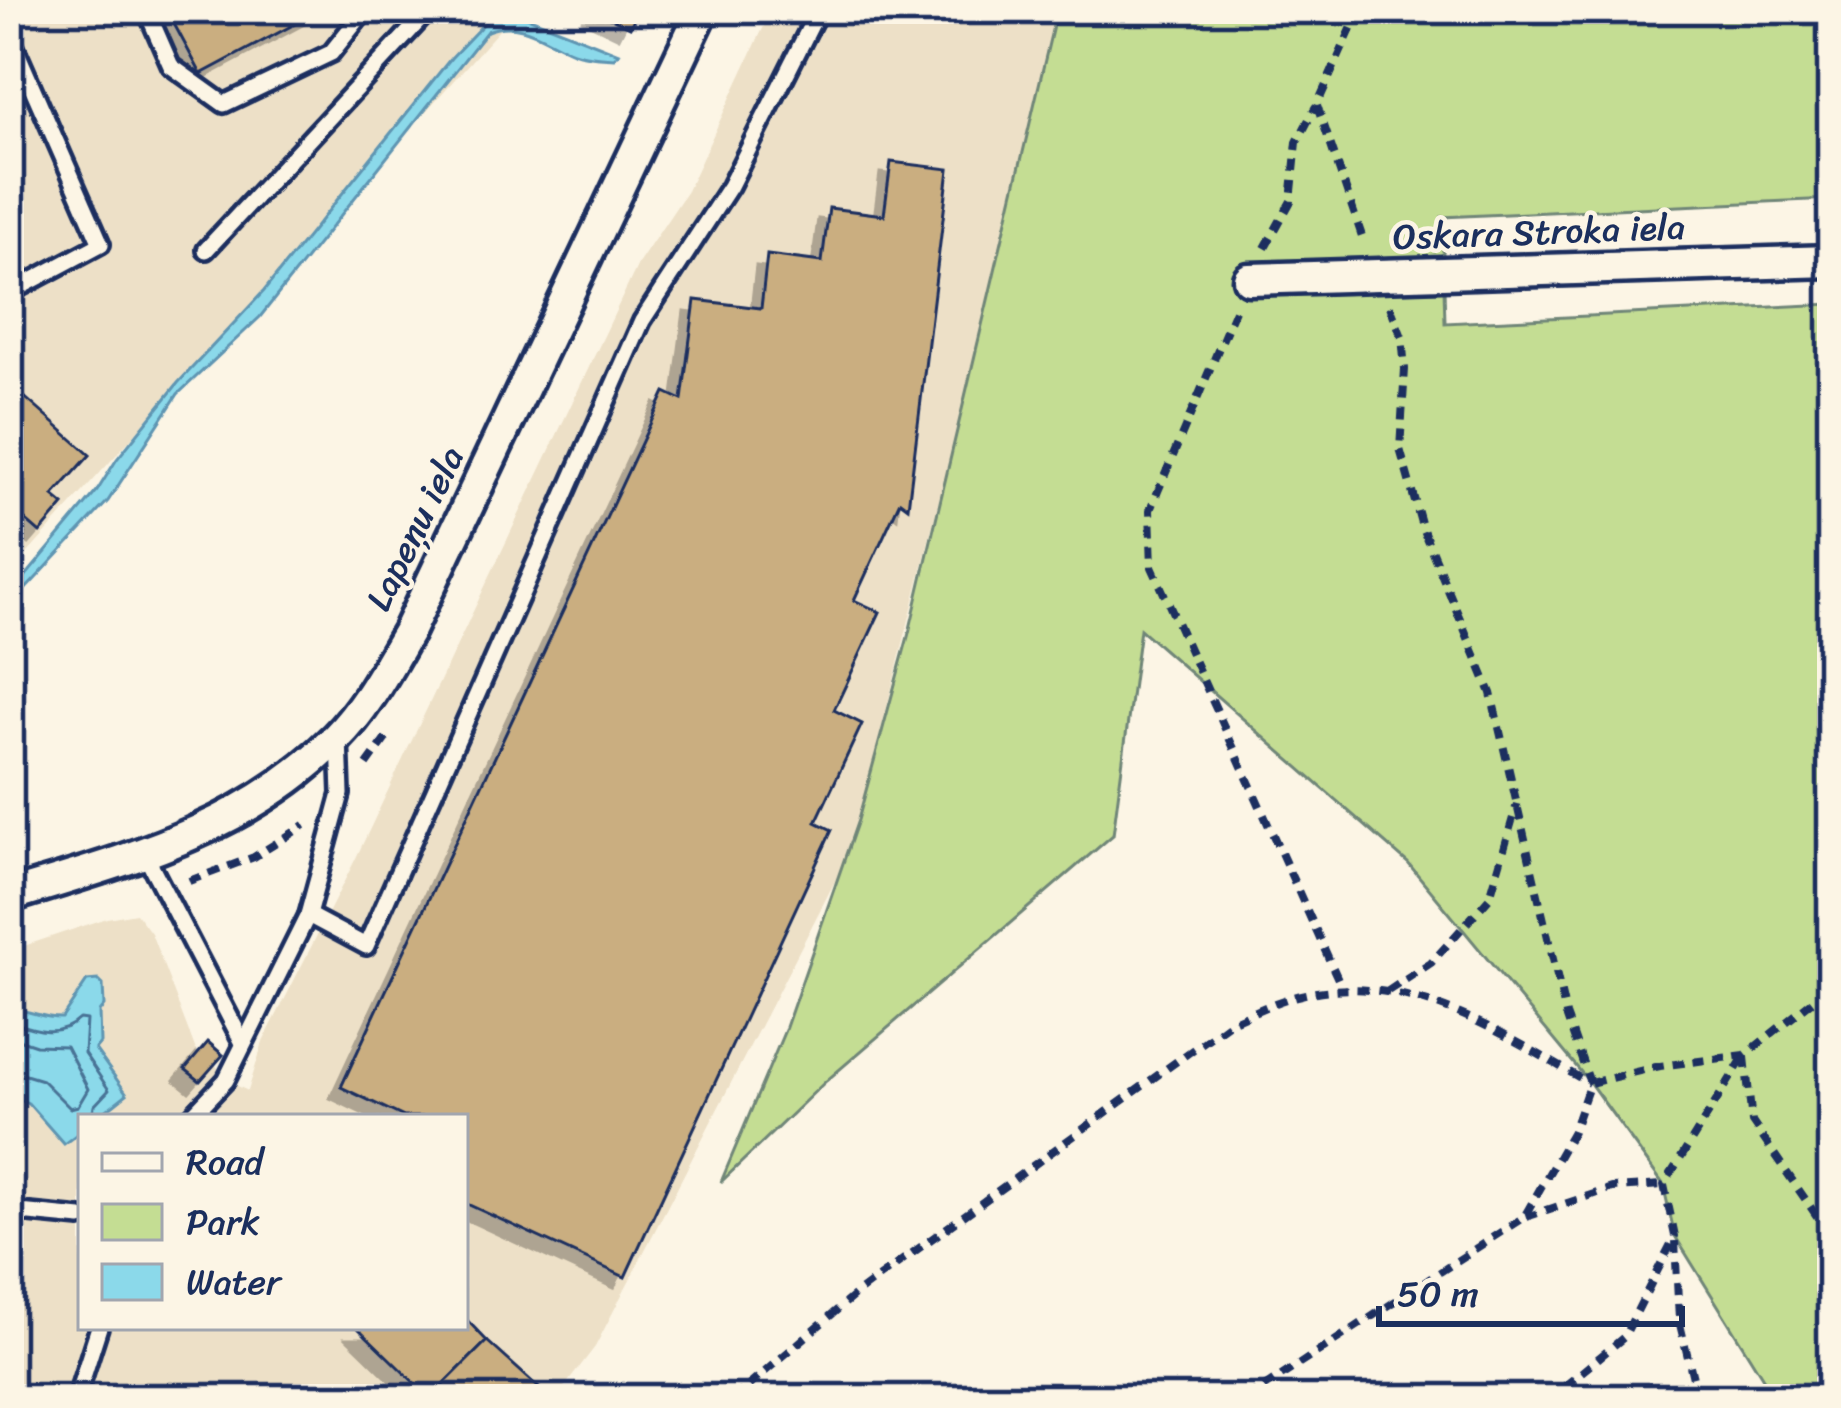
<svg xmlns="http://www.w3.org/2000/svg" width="1841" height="1408" viewBox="0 0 1841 1408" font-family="Sriracha,sans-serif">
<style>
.built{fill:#ede0c7;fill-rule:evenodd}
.green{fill:#c4dd93;stroke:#708678;stroke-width:3}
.water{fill:#8bd9ea;stroke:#5e95b2;stroke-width:3}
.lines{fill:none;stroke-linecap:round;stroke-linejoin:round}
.shore{stroke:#487396;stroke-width:3}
.building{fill:#caae80;stroke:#1b2f5e;stroke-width:3;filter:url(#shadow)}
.lane-casing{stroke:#1b2f5e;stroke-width:24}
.street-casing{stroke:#1b2f5e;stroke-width:39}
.path{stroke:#1b2f5e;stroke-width:8;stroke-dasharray:12 9;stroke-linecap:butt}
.lane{stroke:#fcf5e5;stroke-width:15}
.street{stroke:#fcf5e5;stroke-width:30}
.labels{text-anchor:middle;stroke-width:9;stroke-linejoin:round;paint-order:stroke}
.street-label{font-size:36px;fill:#1b2f5e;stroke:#fcf5e5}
</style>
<defs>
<filter id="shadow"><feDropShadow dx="-11" dy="11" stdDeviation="0" flood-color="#0004"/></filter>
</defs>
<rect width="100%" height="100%" fill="#fcf5e5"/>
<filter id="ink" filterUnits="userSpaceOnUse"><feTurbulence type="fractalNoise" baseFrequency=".00833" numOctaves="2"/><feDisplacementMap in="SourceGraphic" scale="24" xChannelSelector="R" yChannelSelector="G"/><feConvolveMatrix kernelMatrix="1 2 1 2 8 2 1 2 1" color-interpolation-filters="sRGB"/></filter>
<g filter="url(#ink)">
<g class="built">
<polygon points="9,9 518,9 9,574"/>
<path d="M772,9H1057L1000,259L851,850L595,1347L555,1399H9V951L107,918L136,913L151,933L197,1053L208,1042L223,1055L215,1064L225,1080L248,1091L263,1042L356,858L638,264L687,191ZM81,1117H465V1327H81Z"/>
</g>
<polygon class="green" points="1057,9 1832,9 1832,199 1442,217 1445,323 1832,304 1832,1399 1776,1399 1675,1236 1663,1184 1590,1083 1408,863 1140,629 1113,835 826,1081 721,1182 785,1030 858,820 909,633"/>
<g class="water">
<path d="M507,9L619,53L614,58C601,57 586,57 573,52C543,40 521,18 487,31L260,317L178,394L108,501L9,607V596L97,491L117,459L178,383L264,291L451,58L492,15Z"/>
<path d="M98,980L103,985L104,1006L99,1012L100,1043L95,1049L127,1094L98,1117H81V1131L64,1144L28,1103L9,1096V1010C27,1008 42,1019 62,1018L87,981Z"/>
</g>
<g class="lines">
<g class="shore">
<path d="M9,1021C33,1029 58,1039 79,1019L86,1020L84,1053L109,1090L94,1106L92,1117"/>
<polyline points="9,1036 36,1045 66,1046 88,1089 78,1106 70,1108 42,1080 9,1070"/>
</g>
</g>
<g class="building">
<polygon points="166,9 323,9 201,74"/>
<polygon points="592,9 639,9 630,27"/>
<polygon points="891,162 949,169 908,507 900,501 854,600 880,612 834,710 862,724 816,822 832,830 625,1277 465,1203 465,1117 404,1117 341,1087 665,392 682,400 695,300 761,308 767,255 822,262 829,208 884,215"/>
<polygon points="20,393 90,455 53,496 64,505 40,533 9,506 9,406"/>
<polygon points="208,1042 223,1055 200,1081 185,1069"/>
<polygon points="465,1318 487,1341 430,1398 357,1327 465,1327"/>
<polygon points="487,1341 548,1396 545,1399 429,1399"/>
</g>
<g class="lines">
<g class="lane-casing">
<g id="lane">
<polyline points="146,9 171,66 224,104 331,53 366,9"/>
<polyline points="9,34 101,244 9,293"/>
<polyline points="206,250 430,9"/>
<polyline points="145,854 242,1041"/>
<polyline points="308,915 366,946 642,321 730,186 819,9"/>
<polyline points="191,1117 226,1080 308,915 341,794 339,738"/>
<polyline points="9,1211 81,1218"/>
<polyline points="76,1399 99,1327"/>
</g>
</g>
<g class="street-casing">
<g id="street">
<polyline points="1249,279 1832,261"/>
<path d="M9,896C129,859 244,830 336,738C366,708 387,668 408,632L703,9"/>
</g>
</g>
<g class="path">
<polyline points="1360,9 1317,105 1364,242"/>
<polyline points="1265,248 1291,201 1297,142 1316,106"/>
<polyline points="1390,306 1402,337 1405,369 1400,449 1423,530 1491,693 1566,1015 1590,1083"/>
<polyline points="1235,310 1150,510 1152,567 1342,988"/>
<polyline points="367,765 390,733"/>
<polyline points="189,881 254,857 305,825"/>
<polyline points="1388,991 1431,963 1490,897 1517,804"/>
<polyline points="1745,1057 1752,1122 1832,1238"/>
<polyline points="1526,1217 1612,1188 1664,1185"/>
<polyline points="1675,1241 1679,1320 1698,1399"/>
<path d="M733,1399L857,1293L1231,1022C1253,1013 1277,1000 1301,995C1410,970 1498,1032 1589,1083"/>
<polyline points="1246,1399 1524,1217 1573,1131 1590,1083 1660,1066 1745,1055 1815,999"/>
<polyline points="1549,1399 1624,1337 1675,1236 1664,1185 1745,1055"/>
</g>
<use href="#lane" class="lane"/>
<use href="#street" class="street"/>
</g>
</g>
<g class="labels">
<g class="street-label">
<text transform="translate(1539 231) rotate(-2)" y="13">Oskara Stroka iela</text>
<text transform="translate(414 528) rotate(-64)" y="13">Lapeņu iela</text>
</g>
</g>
<rect width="1841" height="1408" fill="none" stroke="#fcf5e5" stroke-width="48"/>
<rect x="24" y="24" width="1793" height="1360" fill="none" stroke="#1b2f5e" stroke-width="4.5" filter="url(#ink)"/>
<rect x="78" y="1114" width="390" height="216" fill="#fcf5e5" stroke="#a2a6af" stroke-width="3"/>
<rect x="102" y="1153" width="60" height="18" fill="#fcf5e5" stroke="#a2a6af" stroke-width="3"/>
<text x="186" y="1174" font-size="36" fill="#1b2f5e">Road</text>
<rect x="102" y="1204" width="60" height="36" fill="#c4dd93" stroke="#a2a6af" stroke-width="3"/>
<text x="186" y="1234" font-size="36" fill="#1b2f5e">Park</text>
<rect x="102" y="1264" width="60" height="36" fill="#8bd9ea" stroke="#a2a6af" stroke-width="3"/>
<text x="186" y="1294" font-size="36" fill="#1b2f5e">Water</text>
<path d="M1379 1306v18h303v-18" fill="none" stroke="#1b2f5e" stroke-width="6"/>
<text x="1397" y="1306" font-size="36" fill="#1b2f5e" stroke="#fcf5e5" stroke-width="9" paint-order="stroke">50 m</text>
</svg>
